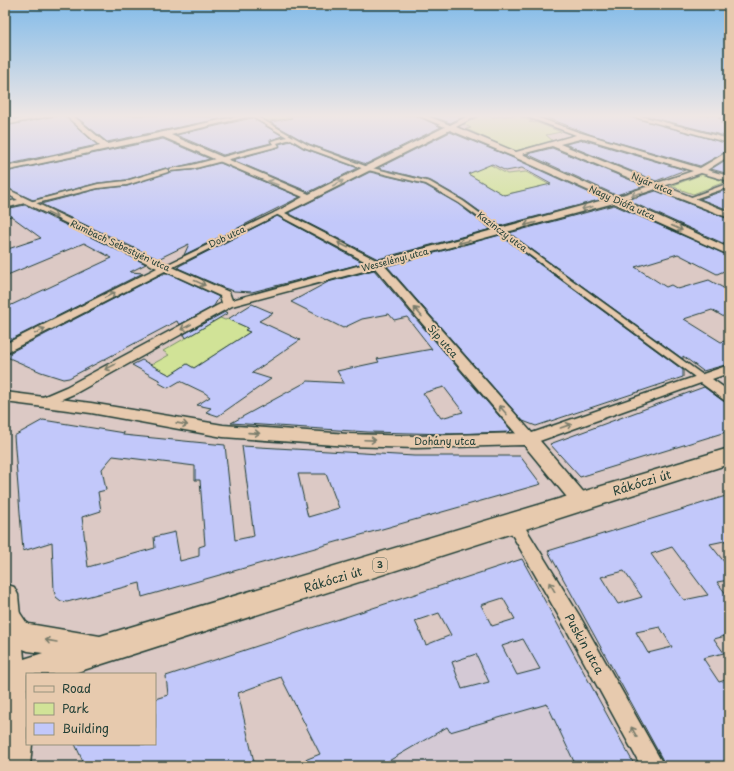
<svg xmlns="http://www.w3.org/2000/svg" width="734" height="771" viewBox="0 0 734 771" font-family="'Playpen Sans',sans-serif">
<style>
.built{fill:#d4c9d5}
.green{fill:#d1e397;stroke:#789066}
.building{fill:#c2c8fa;stroke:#1f3d34;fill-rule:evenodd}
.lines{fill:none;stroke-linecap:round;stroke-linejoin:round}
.pedestrian-casing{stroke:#1f3d34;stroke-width:3}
.minor-casing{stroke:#1f3d34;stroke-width:3}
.tertiary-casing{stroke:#1f3d34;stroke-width:3}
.secondary-casing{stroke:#1f3d34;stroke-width:3}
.primary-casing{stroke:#1f3d34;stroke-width:3}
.pedestrian{fill:#e7caae;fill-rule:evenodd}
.minor{fill:#e7caae;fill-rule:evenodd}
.tertiary{fill:#e7caae;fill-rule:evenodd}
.secondary{fill:#e7caae;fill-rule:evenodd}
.primary{fill:#e7caae;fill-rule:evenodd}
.oneway{stroke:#797c6b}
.labels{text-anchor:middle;stroke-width:4;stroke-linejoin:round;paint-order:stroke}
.far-street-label{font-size:9px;fill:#1f3d34;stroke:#e7caae}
.shield{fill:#e7caae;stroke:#5b6759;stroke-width:1}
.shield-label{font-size:9px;font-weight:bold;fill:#1f3d34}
.street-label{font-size:10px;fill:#1f3d34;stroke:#e7caae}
.near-street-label{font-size:12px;fill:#1f3d34;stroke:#e7caae}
</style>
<rect width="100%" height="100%" fill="#dcc9c5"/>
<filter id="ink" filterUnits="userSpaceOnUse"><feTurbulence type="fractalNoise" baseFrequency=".025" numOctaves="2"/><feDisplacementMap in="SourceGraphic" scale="8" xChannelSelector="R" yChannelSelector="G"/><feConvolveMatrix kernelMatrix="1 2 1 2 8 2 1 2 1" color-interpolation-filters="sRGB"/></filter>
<g filter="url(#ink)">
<polygon class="built" points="378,606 420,672 560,627 635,766 326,766 264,644"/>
<g class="green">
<path d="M253,115H286L294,119C285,122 285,119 278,120C264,121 267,122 253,115Z"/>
<polygon points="481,115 493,117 516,115 533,121 529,122 538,123 561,132 546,135 553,141 515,151 466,129 471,128 463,124"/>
<polygon points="487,163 507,174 526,172 565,193 531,189 504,195 468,174"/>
<polygon points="703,174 725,182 693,194 671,186"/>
<polygon points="220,318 225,320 228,319 248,328 245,330 250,332 194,368 187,364 170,375 151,365 169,355 163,351"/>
</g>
<g class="building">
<polygon points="56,115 64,115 97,145 5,165 5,126"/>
<polygon points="74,115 177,115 211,117 210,115 233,116 107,142"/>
<polygon points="286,115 416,115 441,127 366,164 309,144 270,122 292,118"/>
<polygon points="429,115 467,115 450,123"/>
<polygon points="540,115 626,115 729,144 729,150 700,166 592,135"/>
<polygon points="642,115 726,115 718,118 726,120 720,123 729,126 729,137"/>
<polygon points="252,118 283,136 271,140 271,143 223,155 176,135"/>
<path d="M450,132L511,157L603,199L500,226L464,200L431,181L378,168ZM492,164L506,171L522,168L551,184L504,195L468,174Z"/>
<polygon points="163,139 210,159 169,169 166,168 126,180 98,183 33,200 5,187 5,172"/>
<polygon points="584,140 685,170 656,181 565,144"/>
<polygon points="291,141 303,148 358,168 309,192 233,160 279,147 279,144"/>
<polygon points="552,148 645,186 616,195 527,154"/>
<polygon points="729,158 729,174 711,169"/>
<polygon points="220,163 300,197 184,255 189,244 158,259 41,204 98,189 127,186 169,172 192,170"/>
<polygon points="370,172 425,185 458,204 491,229 378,259 288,213"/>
<polygon points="729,189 729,210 700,199 708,196"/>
<polygon points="656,191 729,219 729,246 627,200"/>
<polygon points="25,205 146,264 130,272 143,273 6,342 5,308 112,258 84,243 5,276 5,250 41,238 11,216 5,218 5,209"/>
<polygon points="614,205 729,256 729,269 717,274 678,254 635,267 666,287 671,285 678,289 709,280 729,291 729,320 712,310 684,319 721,342 729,340 729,364 703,371 683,356 683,359 509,233"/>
<polygon points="277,216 364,263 252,292 234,291 224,288 178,268 179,266"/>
<polygon points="500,235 683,370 683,377 536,426 523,421 387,266"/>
<path d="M374,270L511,430L509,432L452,434L368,432L231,423L308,381L344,383L337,371L379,362L377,359L432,349L407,317L394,320L389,314L362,319L343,328L291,302L328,282ZM444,387L463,412L441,418L423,393Z"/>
<polygon points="162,274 169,274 219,297 214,306 179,325 177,321 69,378 63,379 41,372 7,357 7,354"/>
<polygon points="252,304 273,313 259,321 300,340 252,373 271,379 218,416 206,412 211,408 197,405 210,397 205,393 180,381 168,388 159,383 161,381 132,365 142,360 170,375 187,364 194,368 250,332 245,330 248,328 228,319"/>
<polygon points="225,312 228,313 186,338 184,334"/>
<polygon points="704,387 723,401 729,402 729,431 580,477 550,444"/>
<path d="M43,420L124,433L123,435L225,445L235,540L254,536L242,446L414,456H520L541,484L142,597L140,583L67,602L61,601L56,597L54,591L52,542L23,551L14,436ZM113,456L195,466V480H200L205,545L199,547V556L180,561L175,532L154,537L155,548L88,567L82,517L101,511L98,492L106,490L102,469ZM298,474H326L339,508L308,517Z"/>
<path d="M729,495V540L710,544L729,568V580L717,582L729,598V635L714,639L724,653L703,658L719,682L729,679V766H666L548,551ZM672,547L708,595L684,600L651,554ZM624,571L642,597L618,604L601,577ZM660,627L672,647L648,653L636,632Z"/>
<path d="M522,559L635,766H576L547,704L450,732L447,727L380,766H290L320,754L281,677L238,693L255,766H85L75,744H155V699L168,695L166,676ZM503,598L515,619L492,626L481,605ZM439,613L451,635L426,645L415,621ZM523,639L540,669L517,675L502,646ZM476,654L489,682L462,689L452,662Z"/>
</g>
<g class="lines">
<g class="pedestrian-casing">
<g id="pedestrian">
<polygon points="249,115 254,115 308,145 368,167 430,182 463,201 707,378 705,380 699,380 459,203 426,184 364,169 304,147 291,139 277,143 279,146 192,169 170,171 170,169 192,165 273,144 271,141 287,137"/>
<polygon points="166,169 168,170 168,172 127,185 98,188 29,205 26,203 98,184 126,181"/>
<polygon points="729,183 729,187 691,200 686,199"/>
<polygon points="276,212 281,213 169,269 166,269 162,267"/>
</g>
</g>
<g class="minor-casing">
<g id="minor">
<polygon points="41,115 55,115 5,125 5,121"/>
<path d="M65,115H72L107,144L244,115H255L171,135L309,194L445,127L417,115H425L450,125L470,115H478L456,127L516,152L576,135L522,115H531L578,132L700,168L729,151V156L707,170L729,176V181L701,173L664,186L729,212V218L656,189L623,200L729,248V255L614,203L384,265L532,433L729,365V373L712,379L729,391V401L724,400L701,383L534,443L529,444L524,443L375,268L232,306L76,393L48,405H38L36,402L38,399L66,387L222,303L220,296L165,271L5,353V344L157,268L25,203L5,208V202L18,200L5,193V188L127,247L229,292L232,300L368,263L274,213L303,197L163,137L5,171V167L100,146ZM450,130L512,156L607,199L378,261L285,213ZM584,138L693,171L657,183L560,144ZM552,146L649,186L616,197L522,154Z"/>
<polygon points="627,115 637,115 729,139 729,143"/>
<polygon points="514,518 520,519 579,615 664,766 641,766 565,627 506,524 508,519"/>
</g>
</g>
<g class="tertiary-casing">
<polygon id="tertiary" points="5,392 91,403 223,425 348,434 416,436 529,433 535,435 592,502 589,507 582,509 575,507 524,445 416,448 348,446 223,437 91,413 5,402"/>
</g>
<g class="secondary-casing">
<polygon id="secondary" points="5,584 14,587 18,595 27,690 27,744 32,744 30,766 5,766"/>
</g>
<g class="primary-casing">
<polygon id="primary" points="729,448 729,464 71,674 27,674 27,688 5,695 5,665 43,653 28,651 6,642 5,607 8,606 18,610 26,622 29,624 100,636"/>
</g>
<use href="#pedestrian" class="pedestrian"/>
<use href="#minor" class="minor"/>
<use href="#tertiary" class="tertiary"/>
<use href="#secondary" class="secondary"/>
<use href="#primary" class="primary"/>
</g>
<defs><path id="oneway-shaft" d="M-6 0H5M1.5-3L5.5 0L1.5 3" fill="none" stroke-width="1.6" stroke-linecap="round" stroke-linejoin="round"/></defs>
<g class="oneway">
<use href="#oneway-shaft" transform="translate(273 183) rotate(-158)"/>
<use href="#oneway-shaft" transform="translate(338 183) rotate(-27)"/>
<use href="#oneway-shaft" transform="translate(637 194) rotate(162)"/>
<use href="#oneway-shaft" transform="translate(587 208) rotate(165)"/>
<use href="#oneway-shaft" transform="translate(52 215) rotate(25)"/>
<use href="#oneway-shaft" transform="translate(530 224) rotate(165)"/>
<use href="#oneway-shaft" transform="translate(677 228) rotate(25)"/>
<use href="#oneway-shaft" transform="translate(464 242) rotate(166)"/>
<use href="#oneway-shaft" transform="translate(343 245) rotate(-153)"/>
<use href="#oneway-shaft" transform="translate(200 283) rotate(25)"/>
<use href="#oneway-shaft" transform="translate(110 295) rotate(-27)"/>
<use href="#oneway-shaft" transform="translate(418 312) rotate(-131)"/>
<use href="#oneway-shaft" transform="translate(186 327) rotate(152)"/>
<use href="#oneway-shaft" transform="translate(40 331) rotate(-27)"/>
<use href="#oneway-shaft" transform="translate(110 367) rotate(152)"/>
<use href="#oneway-shaft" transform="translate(503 410) rotate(-131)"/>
<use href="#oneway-shaft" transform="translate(182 424) rotate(11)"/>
<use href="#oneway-shaft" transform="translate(566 426) rotate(-19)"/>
<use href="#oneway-shaft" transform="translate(254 433) rotate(4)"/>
<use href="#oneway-shaft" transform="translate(370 440) rotate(2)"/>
<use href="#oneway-shaft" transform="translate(552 587) rotate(-120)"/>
<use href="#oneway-shaft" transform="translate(51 641) rotate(-170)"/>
<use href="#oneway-shaft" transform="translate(634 732) rotate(-119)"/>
</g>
</g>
<linearGradient id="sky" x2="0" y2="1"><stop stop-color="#82bbe9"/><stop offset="0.52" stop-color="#efe7e5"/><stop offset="1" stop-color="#efe7e5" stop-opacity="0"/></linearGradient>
<rect width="734" height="223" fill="url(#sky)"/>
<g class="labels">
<g class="far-street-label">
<text transform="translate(652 184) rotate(22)" y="3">Nyár utca</text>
<text transform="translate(622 203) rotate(24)" y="3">Nagy Diófa utca</text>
<text transform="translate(502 232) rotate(37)" y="3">Kazinczy utca</text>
<text transform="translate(227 237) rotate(-25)" y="3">Dob utca</text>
<text transform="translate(120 246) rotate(25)" y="3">Rumbach Sebestyén utca</text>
<text transform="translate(395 260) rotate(-15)" y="3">Wesselényi utca</text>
</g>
<rect class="shield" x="373" y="558" width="14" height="14" rx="3"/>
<g class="shield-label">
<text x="380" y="568">3</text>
</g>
<g class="street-label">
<text transform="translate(443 341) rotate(49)" y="4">Síp utca</text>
<text x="445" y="445">Dohány utca</text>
</g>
<g class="near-street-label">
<text transform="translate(642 483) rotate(-17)" y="4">Rákóczi út</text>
<text transform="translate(333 580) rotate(-17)" y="4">Rákóczi út</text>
<text transform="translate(584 644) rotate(61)" y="4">Puskin utca</text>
</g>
</g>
<rect width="734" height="771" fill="none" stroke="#e7caae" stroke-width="20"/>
<rect x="10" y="10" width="714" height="751" fill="none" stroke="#1f3d34" stroke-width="1.5" filter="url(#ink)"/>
<rect x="26" y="673" width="130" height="72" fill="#e7caae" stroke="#97927d"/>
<rect x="34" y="686" width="20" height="6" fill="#e7caae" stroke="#97927d"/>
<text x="62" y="693" font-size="12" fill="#1f3d34">Road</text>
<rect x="34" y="703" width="20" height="12" fill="#d1e397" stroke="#97927d"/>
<text x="62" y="713" font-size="12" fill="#1f3d34">Park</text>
<rect x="34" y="723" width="20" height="12" fill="#c2c8fa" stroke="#97927d"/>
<text x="62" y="733" font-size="12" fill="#1f3d34">Building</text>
</svg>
